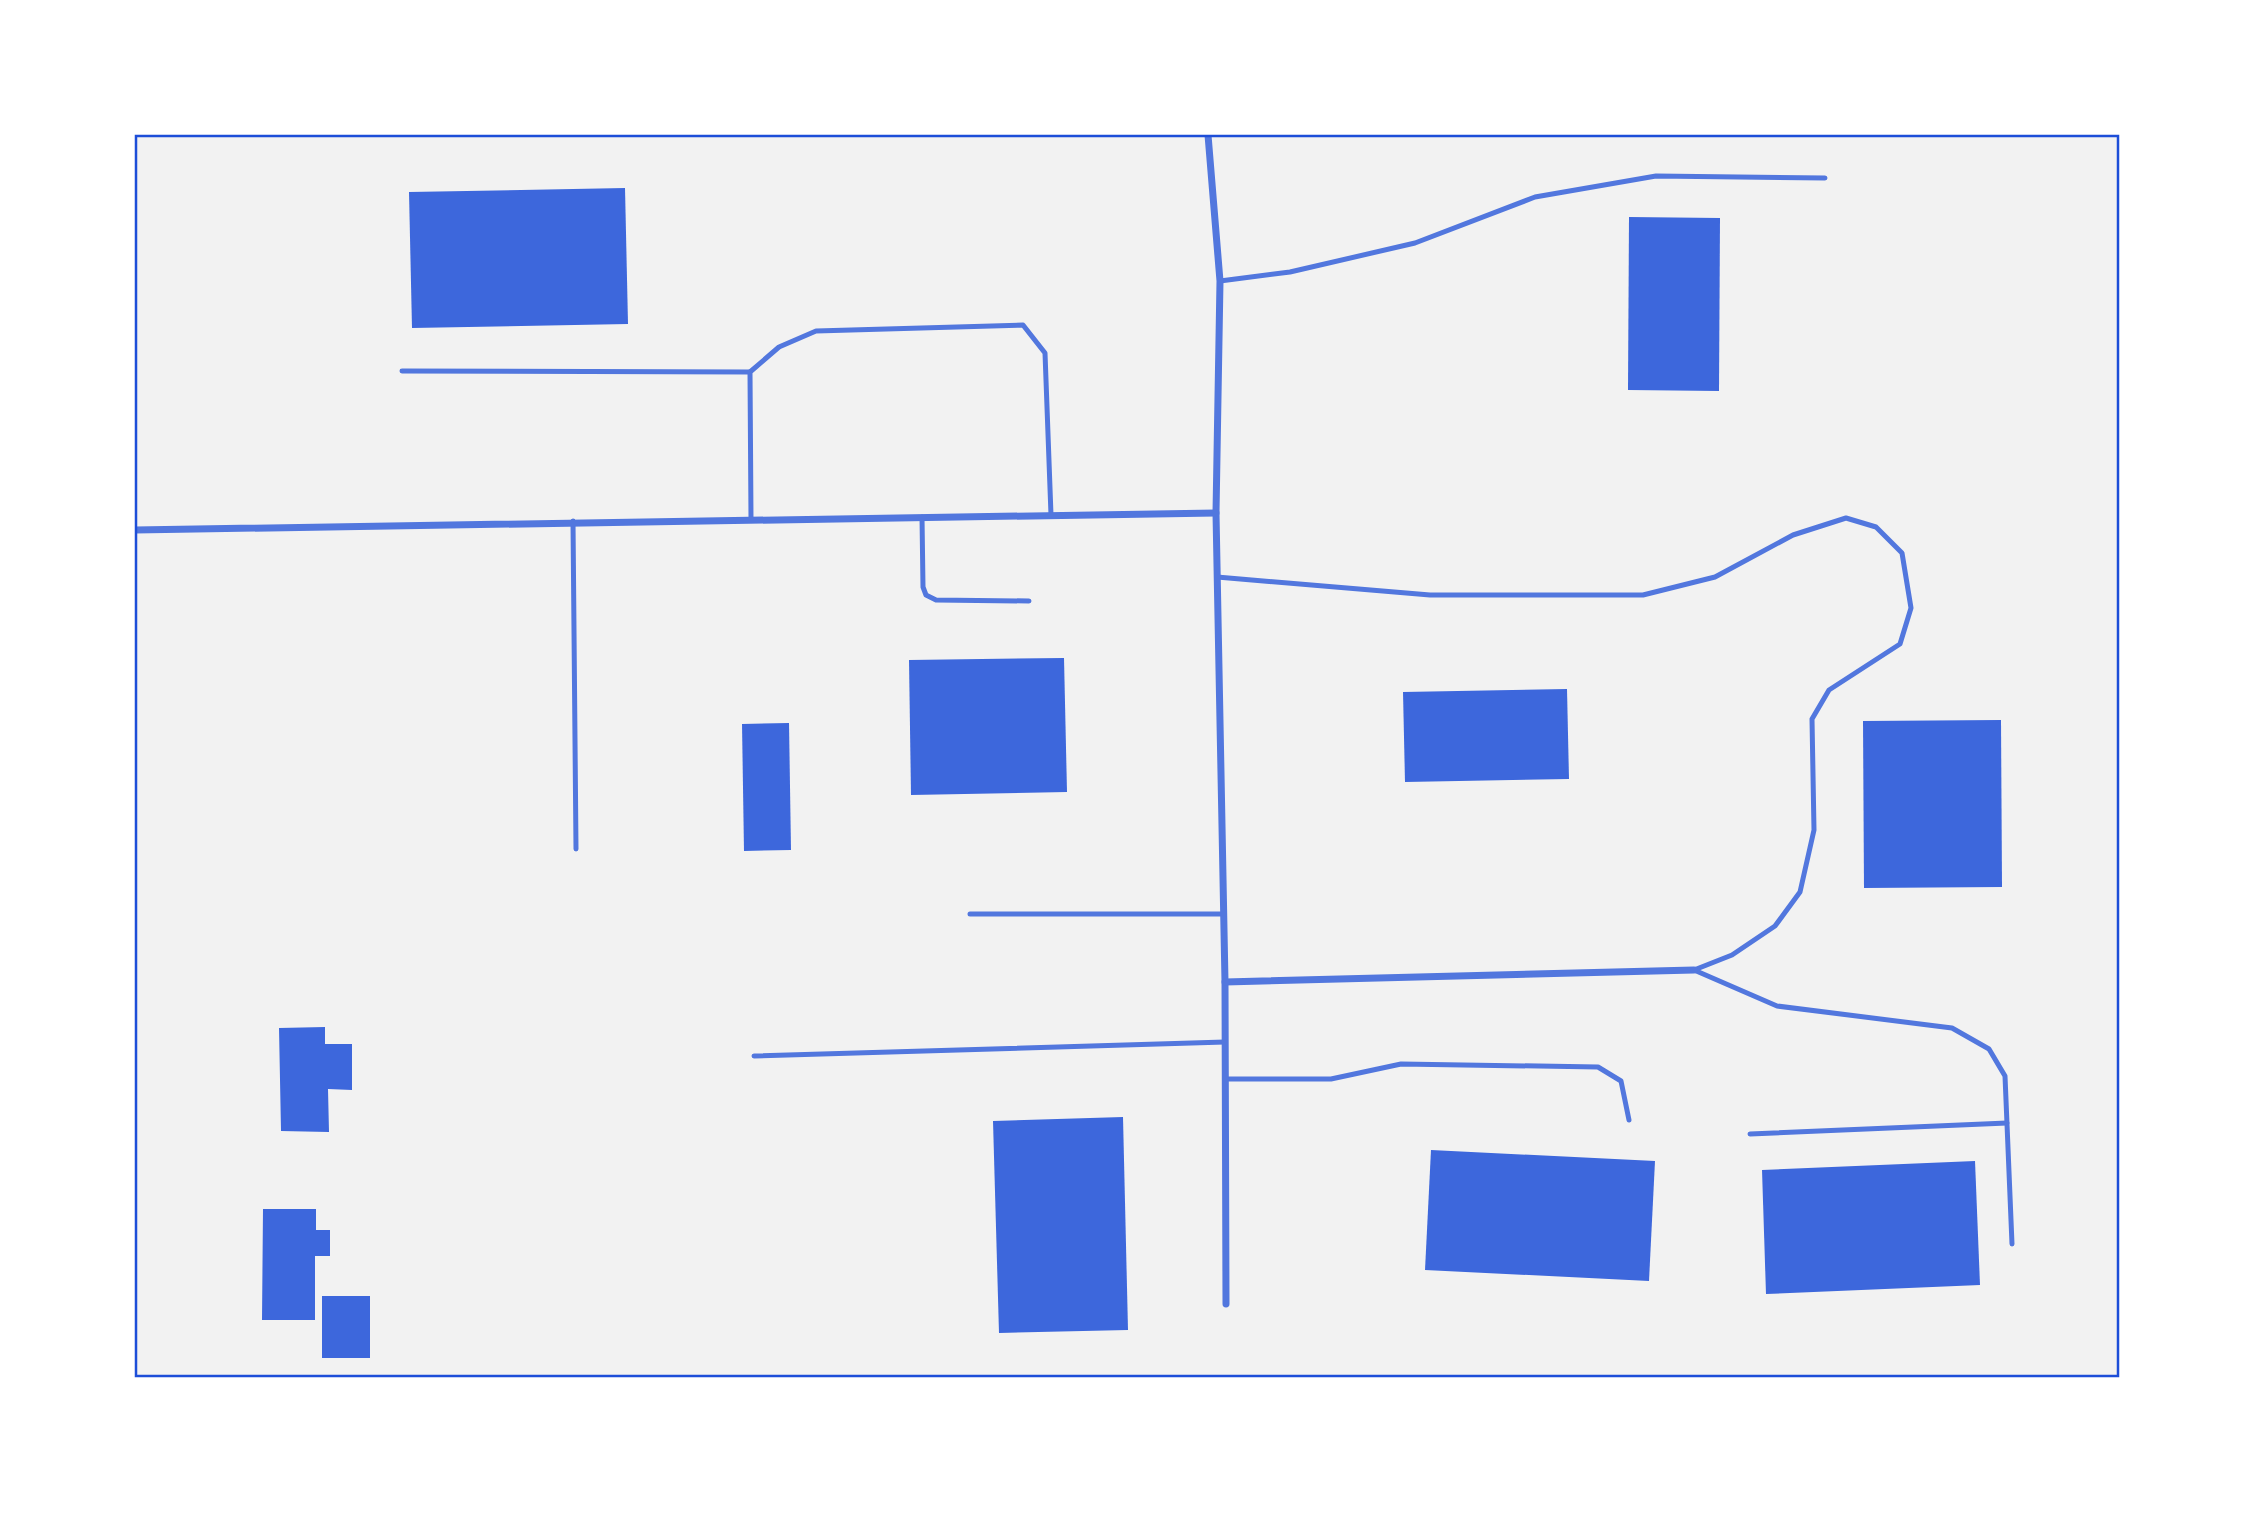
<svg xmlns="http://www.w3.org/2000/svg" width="2255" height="1513" viewBox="0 0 2255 1513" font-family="Figtree,sans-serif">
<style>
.building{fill:#3d67dc}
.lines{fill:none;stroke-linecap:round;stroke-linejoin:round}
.service{stroke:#5277de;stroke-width:5}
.minor{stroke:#5277de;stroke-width:7}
.neatline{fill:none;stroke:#1d4ed8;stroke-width:2.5}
</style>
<rect width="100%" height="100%" fill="#f2f2f2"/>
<g class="building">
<polygon points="625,188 628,324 412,328 409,192"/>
<polygon points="1629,217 1720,218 1719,391 1628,390"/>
<polygon points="1064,658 1067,792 911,795 909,660"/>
<polygon points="1567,689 1569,779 1405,782 1403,692"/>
<polygon points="2001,720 2002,887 1864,888 1863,721"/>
<polygon points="789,723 791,850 744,851 742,724"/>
<polygon points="325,1027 325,1044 352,1044 352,1090 328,1089 329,1132 281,1131 279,1028"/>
<polygon points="1123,1117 1128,1330 999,1333 993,1121"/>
<polygon points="1431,1150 1655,1161 1649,1281 1425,1270"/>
<polygon points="1975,1161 1980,1285 1766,1294 1762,1170"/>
<polygon points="263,1209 316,1209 316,1230 330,1230 330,1256 315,1256 315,1320 262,1320"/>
<rect x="322" y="1296" width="48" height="62"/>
</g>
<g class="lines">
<g class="service">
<polyline points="1220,281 1290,272 1415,243 1535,197 1656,176 1825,178"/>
<polyline points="402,371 750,372"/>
<polyline points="922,517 923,587 926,595 936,600 1029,601"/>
<polyline points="751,519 750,372 779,347 816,331 1023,325 1045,353 1051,515"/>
<polyline points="573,521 576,849"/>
<polyline points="1217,577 1430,595 1643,595 1715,577 1793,535 1846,518 1876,527 1902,553 1911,608 1900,644 1829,690 1812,719 1814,830 1800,892 1775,926 1732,955 1694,970"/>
<polyline points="970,914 1224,914"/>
<polyline points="1694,970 1777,1006 1952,1028 1989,1049 2005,1076 2012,1244"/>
<polyline points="754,1056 1225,1042"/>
<polyline points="1226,1079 1331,1079 1401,1064 1598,1067 1621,1081 1629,1120"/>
<polyline points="1750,1134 2007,1123"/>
</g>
<g class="minor">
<polyline points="1208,135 1220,281 1216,513 1225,982 1226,1304"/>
<polyline points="135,530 1216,513"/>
<polyline points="1225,982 1694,970"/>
</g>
</g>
<rect width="2255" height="1513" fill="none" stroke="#ffffff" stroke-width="273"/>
<rect x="136" y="136" width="1982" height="1240" class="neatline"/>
</svg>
